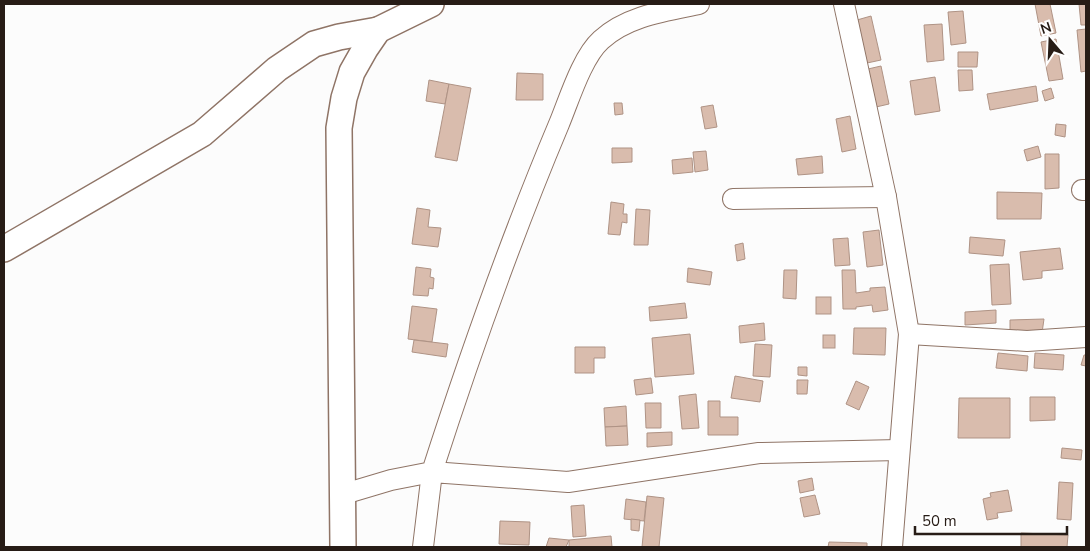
<svg xmlns="http://www.w3.org/2000/svg" width="1090" height="551" viewBox="0 0 1090 551" font-family="'Nunito Sans',sans-serif">
<style>
.building{fill:#d9bcad;stroke:#af9385}
.lines{fill:none;stroke-linecap:round;stroke-linejoin:round}
.minor-casing{stroke:#8f7466;stroke-width:22}
.tertiary-casing{stroke:#8f7466;stroke-width:28}
.minor{stroke:#fff;stroke-width:20}
.tertiary{stroke:#fff;stroke-width:25}
</style>
<rect width="100%" height="100%" fill="#fcfcfc"/>
<g class="building">
<polygon points="1035,4 1050,4 1056,33 1041,36"/>
<polygon points="1079,4 1086,4 1086,25 1081,25"/>
<polygon points="963,11 966,43 951,45 948,12"/>
<polygon points="871,16 881,60 867,63 857,20"/>
<polygon points="942,24 944,60 927,62 924,25"/>
<polygon points="1086,29 1086,71 1081,72 1077,30"/>
<polygon points="1056,39 1063,79 1049,81 1041,42"/>
<polygon points="958,52 978,52 977,67 958,67"/>
<polygon points="881,66 889,104 876,107 868,69"/>
<polygon points="958,70 972,70 973,90 959,91"/>
<polygon points="517,73 543,74 543,100 516,100"/>
<polygon points="935,77 940,111 915,115 910,81"/>
<polygon points="429,80 449,84 445,104 426,101"/>
<polygon points="449,84 471,88 457,161 435,157"/>
<polygon points="1036,86 1038,101 990,110 987,94"/>
<polygon points="1051,88 1054,98 1045,101 1042,91"/>
<polygon points="614,103 622,103 623,114 615,115"/>
<polygon points="713,105 717,127 705,129 701,107"/>
<polygon points="850,116 856,149 842,152 836,119"/>
<polygon points="1056,124 1066,125 1065,137 1055,135"/>
<polygon points="1038,146 1041,157 1027,161 1024,150"/>
<polygon points="612,148 632,148 632,162 612,163"/>
<polygon points="706,151 708,170 695,172 693,152"/>
<polygon points="1045,154 1059,154 1059,188 1045,189"/>
<polygon points="822,156 823,173 798,175 796,159"/>
<polygon points="692,158 693,172 673,174 672,160"/>
<polygon points="997,192 1042,193 1041,219 997,219"/>
<polygon points="611,202 624,204 623,214 627,214 627,223 622,222 620,235 608,234"/>
<polygon points="417,208 430,210 428,227 441,228 438,247 412,244"/>
<polygon points="636,209 650,210 648,245 634,245"/>
<polygon points="879,230 883,265 867,267 863,232"/>
<polygon points="970,237 1005,240 1003,256 969,253"/>
<polygon points="848,238 850,265 835,266 833,239"/>
<polygon points="743,243 745,259 737,261 735,245"/>
<polygon points="1060,248 1063,269 1042,271 1042,278 1023,280 1020,252"/>
<polygon points="1009,264 1011,304 992,305 990,265"/>
<polygon points="416,267 431,269 430,277 434,278 433,289 429,288 428,296 413,295"/>
<polygon points="688,268 712,272 710,285 687,282"/>
<polygon points="784,270 797,270 796,299 783,298"/>
<polygon points="842,270 855,270 856,293 870,291 870,288 885,287 888,310 873,312 872,305 856,307 856,309 843,309"/>
<rect x="816" y="297" width="15" height="17"/>
<polygon points="685,303 687,318 650,321 649,307"/>
<polygon points="412,306 437,309 432,342 408,339"/>
<polygon points="996,310 996,323 965,325 965,312"/>
<polygon points="1044,319 1042,333 1010,333 1010,320"/>
<polygon points="764,323 765,340 740,343 739,326"/>
<polygon points="854,328 886,328 885,355 853,354"/>
<polygon points="690,334 694,374 655,377 652,338"/>
<rect x="823" y="335" width="12" height="13"/>
<polygon points="414,340 448,344 446,357 412,352"/>
<polygon points="755,344 772,345 770,377 753,376"/>
<polygon points="575,347 605,347 605,358 594,358 594,373 575,373"/>
<polygon points="998,353 1028,356 1027,371 996,368"/>
<polygon points="1035,353 1064,355 1063,370 1034,368"/>
<polygon points="1084,355 1086,355 1086,366 1081,365"/>
<polygon points="798,367 807,367 807,376 798,375"/>
<polygon points="735,376 763,381 760,402 731,398"/>
<polygon points="651,378 653,393 636,395 634,380"/>
<polygon points="797,380 808,380 807,394 797,394"/>
<polygon points="856,381 869,387 859,410 846,404"/>
<polygon points="696,394 699,428 682,429 679,396"/>
<polygon points="1030,397 1055,397 1055,420 1030,421"/>
<polygon points="959,398 1010,398 1010,438 958,438"/>
<polygon points="708,401 720,401 720,417 738,417 738,435 708,435"/>
<polygon points="645,403 661,403 661,428 646,428"/>
<polygon points="626,406 627,426 605,427 604,408"/>
<polygon points="627,426 628,445 606,446 605,427"/>
<polygon points="672,432 672,445 647,447 647,433"/>
<polygon points="1062,448 1082,450 1081,460 1061,458"/>
<polygon points="812,478 814,490 800,493 798,481"/>
<polygon points="1059,482 1073,483 1071,520 1057,519"/>
<polygon points="1008,490 1012,511 997,513 998,518 987,520 983,499 991,497 990,493"/>
<polygon points="815,495 820,514 804,517 800,498"/>
<polygon points="647,496 664,498 659,547 642,547"/>
<polygon points="626,499 646,502 644,521 624,519"/>
<polygon points="584,505 586,536 573,537 571,506"/>
<polygon points="631,519 640,520 639,531 631,530"/>
<polygon points="500,521 530,522 529,545 499,544"/>
<polygon points="1021,533 1068,535 1067,547 1021,547"/>
<polygon points="611,536 612,547 569,547 569,540"/>
<polygon points="549,538 569,540 566,547 546,547"/>
<polygon points="829,542 867,543 867,547 828,547"/>
</g>
<g class="lines">
<g class="minor-casing">
<g id="minor">
<polyline points="844,4 886,197 909,334 892,547"/>
<polyline points="1082,190 1086,190"/>
<polyline points="733,199 886,197"/>
<polyline points="909,334 1027,341 1086,337"/>
<path d="M344,494L391,480L432,472C470,354 511,238 559,124C569,100 582,57 601,40C627,16 665,11 699,4"/>
<polyline points="423,547 432,472 568,482 759,453 899,450"/>
</g>
</g>
<g class="tertiary-casing">
<g id="tertiary">
<polyline points="4,249 202,134 277,69 314,44 339,37 378,30"/>
<polyline points="343,547 339,128 344,98 352,72 365,49 378,30 431,4"/>
</g>
</g>
<use href="#minor" class="minor"/>
<use href="#tertiary" class="tertiary"/>
</g>
<rect width="1090" height="551" fill="none" stroke="#271c16" stroke-width="10"/>
<g transform="translate(1050 40) rotate(341)" stroke="#ffffff" stroke-width="4" paint-order="stroke">
<path d="M0-4L9 19L0 12L-9 19Z" fill="#271c16"/>
<text y="-8" font-size="14" font-weight="bold" text-anchor="middle" fill="#271c16">N</text>
</g>
<path d="M915 526v8h152v-8" fill="none" stroke="#271c16" stroke-width="2.5"/>
<text x="922" y="526" font-size="15" fill="#271c16" stroke="#ffffff" stroke-width="4" paint-order="stroke">50 m</text>
</svg>
